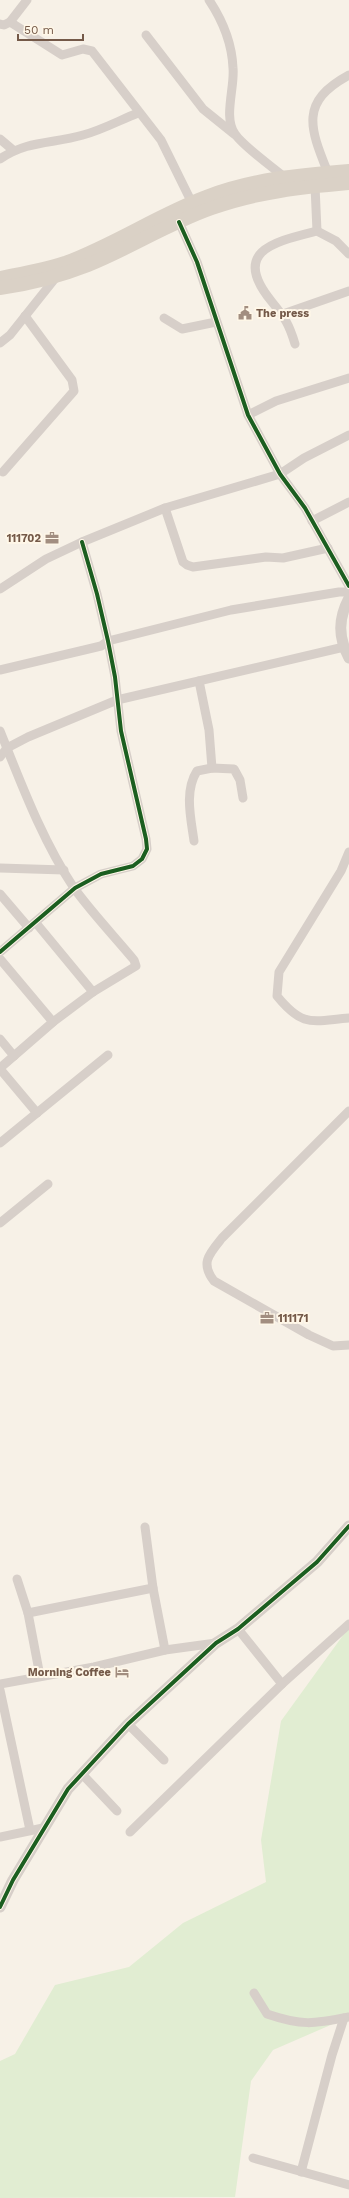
<svg xmlns="http://www.w3.org/2000/svg" width="349" height="2198" viewBox="0 0 349 2198" font-family="'Work Sans',sans-serif">
<style>
.green{fill:#e1edd2}
.lines{fill:none;stroke-linecap:round;stroke-linejoin:round}
.minor{stroke:#d7cfc9;stroke-width:9}
.tertiary{stroke:#d7cfc9;stroke-width:11}
.primary{stroke:#dad1c6;stroke-width:14}
.cycleway-casing{stroke:#fff7e8;stroke-width:6}
.cycleway{stroke:#1b5e20;stroke-width:4}
.labels{text-anchor:middle;stroke-width:4;stroke-linejoin:round;paint-order:stroke}
.poi-label{font-size:11px;font-weight:bold;fill:#745948;stroke:#fff7e8;text-anchor:start}
</style>
<rect width="100%" height="100%" fill="#f7f1e7"/>
<polygon class="green" points="349,1627 349,2017 273,2050 251,2081 235,2197 0,2198 0,2061 15,2054 55,1985 129,1967 183,1923 266,1882 261,1840 281,1721"/>
<g class="lines">
<g class="minor">
<path d="M209,0C223,21 232,43 233,68C235,87 223,118 235,134C243,146 271,166 283,176"/>
<polyline points="10,22 62,55 83,49 92,51 161,140 192,203"/>
<polyline points="0,24 4,25 10,22 27,0"/>
<polyline points="146,35 203,109 234,134"/>
<polyline points="0,139 13,150"/>
<path d="M0,159C28,140 52,144 83,135C102,130 120,120 138,113"/>
<path d="M328,173C310,128 299,102 349,75"/>
<polyline points="315,186 317,231"/>
<polyline points="179,222 197,262 248,415 280,474 305,508 349,586"/>
<polyline points="283,314 349,291"/>
<polyline points="164,318 182,329 216,322"/>
<polyline points="0,343 10,335 57,276"/>
<path d="M295,344C289,324 285,318 272,302C230,251 274,242 317,231L336,241L349,254"/>
<polyline points="248,415 276,401 349,378"/>
<polyline points="3,472 74,391 72,380 25,316"/>
<polyline points="165,508 183,562 187,565 193,567 266,557 283,558 328,548"/>
<polyline points="312,521 349,502"/>
<polyline points="0,589 46,559 82,542 165,508 280,474 304,458 349,435"/>
<polyline points="0,670 101,646 108,641 231,610 339,592 349,592"/>
<polyline points="199,681 209,730 212,768"/>
<path d="M0,731C21,783 42,840 74,888C92,913 115,937 134,960L136,966L93,992L53,1022L0,1068"/>
<polyline points="0,757 7,748 28,737 117,700 344,647"/>
<path d="M194,841C191,819 184,791 197,771L212,768L234,769L240,780L243,798"/>
<path d="M349,852L341,871L279,972L277,996C303,1028 312,1021 349,1018"/>
<polyline points="0,868 64,870"/>
<polyline points="0,894 29,928"/>
<polyline points="36,923 93,992"/>
<polyline points="0,952 75,888 101,874 133,866 142,859 147,849 146,839 121,731 115,677 108,641 97,594 82,542"/>
<polyline points="0,959 53,1022"/>
<polyline points="0,1039 14,1056"/>
<polyline points="0,1069 37,1113"/>
<path d="M349,1111L222,1238C209,1254 200,1263 214,1281L309,1335L333,1346L349,1345"/>
<polyline points="0,1143 108,1055"/>
<polyline points="0,1223 48,1184"/>
<polyline points="145,1527 153,1588 165,1650"/>
<polyline points="17,1579 28,1613 40,1676"/>
<polyline points="28,1613 153,1588"/>
<polyline points="238,1629 282,1684"/>
<polyline points="0,1684 94,1667 165,1650 216,1643"/>
<polyline points="0,1690 30,1830"/>
<polyline points="128,1724 164,1760"/>
<polyline points="82,1774 117,1811"/>
<polyline points="130,1832 282,1684 349,1624"/>
<polyline points="0,1837 43,1828"/>
<path d="M254,1993L267,2014C302,2026 313,2024 349,2017"/>
<polyline points="253,2158 349,2185"/>
<polyline points="301,2172 332,2055 344,2018"/>
</g>
<g class="tertiary">
<path d="M349,598C338,619 338,637 349,658"/>
<polyline points="0,1907 13,1880 68,1789 128,1724 216,1643 238,1629 317,1562 349,1526"/>
</g>
<g class="primary">
<path d="M0,278C22,274 44,270 65,263C114,245 158,215 206,197C252,179 300,175 349,171"/>
<path d="M0,288C30,284 60,276 88,265C130,248 169,223 212,208C256,192 303,187 349,183"/>
</g>
<g class="cycleway-casing">
<g id="cycleway">
<polyline points="179,222 197,262 248,415 280,474 305,508 349,586"/>
<polyline points="0,952 75,888 101,874 133,866 142,859 147,849 146,839 121,731 115,677 108,641 97,594 82,542"/>
<polyline points="0,1907 13,1880 68,1789 128,1724 216,1643 238,1629 317,1562 349,1526"/>
</g>
</g>
<use href="#cycleway" class="cycleway"/>
</g>
<defs>
<g id="civic-bare" transform="scale(1.08)"><path d="M-.6-6.5H3V-4.5H.6V-3L4-1V1h2V6H-6V1h2V-1L-.6-3ZM-1.2 2.5V6h2.4V2.5Z" fill="#a28e80" stroke="#fff7e8" stroke-width="2.5" paint-order="stroke"/></g>
<g id="office-bare" transform="scale(1.08)"><path d="M-6-3h4V-5.5h4V-3h4V5H-6ZM-1-4.5V-3h2v-1.5ZM-6 0V1H6V0Z" fill="#a28e80" stroke="#fff7e8" stroke-width="2.5" paint-order="stroke"/></g>
<g id="hotel-bare" transform="scale(1.08)"><path d="M-6-4.5h1.5V1H6V5H4.5V3h-9V5H-6ZM-4 0a1.8 1.8 0 1 1 3.6 0ZM.5 0V-2.5h3Q6-2.5 6 0Z" fill="#a28e80" stroke="#fff7e8" stroke-width="2.5" paint-order="stroke"/></g>
</defs>
<g fill-rule="evenodd">
<use href="#civic-bare" x="245" y="313"/>
<use href="#office-bare" x="52" y="538"/>
<use href="#office-bare" x="267" y="1318"/>
<use href="#hotel-bare" x="122" y="1672"/>
</g>
<g class="labels">
<g class="poi-label">
<text x="256" y="317">The press</text>
<text x="41" y="542" text-anchor="end">111702</text>
<text x="278" y="1322">111171</text>
<text x="111" y="1676" text-anchor="end">Morning Coffee</text>
</g>
</g>
<path d="M18 34v6h65v-6" fill="none" stroke="#745948" stroke-width="2"/>
<text x="24" y="34" font-size="12" fill="#745948" stroke="#fff7e8" stroke-width="3" paint-order="stroke">50 m</text>
</svg>
